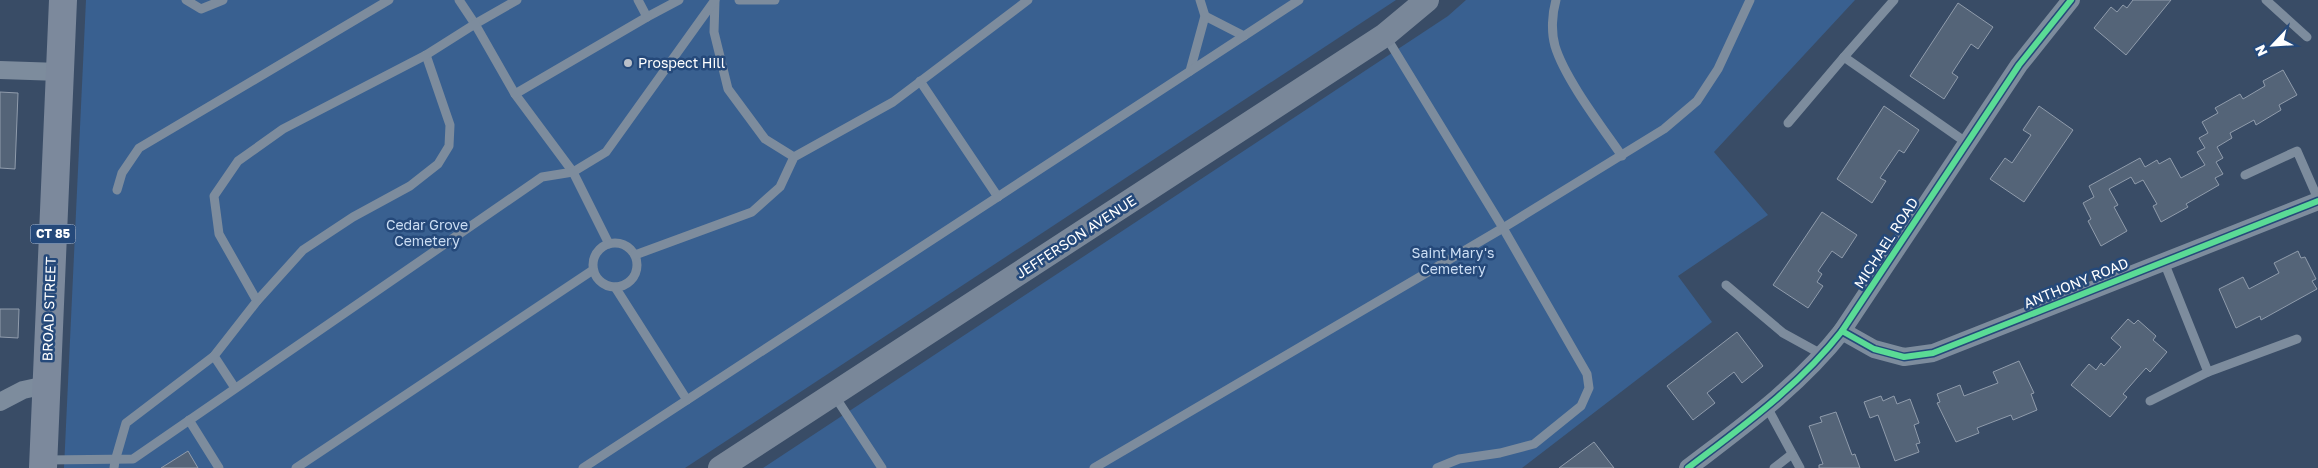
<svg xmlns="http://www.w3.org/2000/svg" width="2318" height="468" viewBox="0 0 2318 468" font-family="'Golos Text',sans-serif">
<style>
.green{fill:#396090}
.building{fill:#546478;stroke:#909cac}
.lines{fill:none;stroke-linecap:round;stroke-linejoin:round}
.service{stroke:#7d8c9d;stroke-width:9}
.minor{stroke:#7d8c9d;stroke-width:18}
.secondary{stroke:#798799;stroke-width:24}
.primary{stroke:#7c899c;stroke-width:28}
.cycleway-casing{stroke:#25497a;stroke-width:9}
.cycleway{stroke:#5adb95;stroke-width:6}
.poi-dot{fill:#bac0c9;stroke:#25497a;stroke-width:2}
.labels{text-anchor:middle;stroke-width:5;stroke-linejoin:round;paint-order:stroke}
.shield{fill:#25497a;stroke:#bec8d7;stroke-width:1}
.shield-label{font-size:12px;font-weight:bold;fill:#fff}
.poi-label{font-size:14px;fill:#fff;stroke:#25497a;text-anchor:start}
.park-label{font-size:14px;fill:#cbddf3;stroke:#25497a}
.street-label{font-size:14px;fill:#fff;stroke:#25497a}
</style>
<rect width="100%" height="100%" fill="#394c66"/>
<g class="green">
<polygon points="86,0 1396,0 685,468 64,468"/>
<polygon points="1466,0 1855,0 1714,152 1768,215 1678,276 1712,322 1522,468 763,468 1448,16"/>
</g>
<g class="building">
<polygon points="2133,0 2171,0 2126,55 2094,28 2111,7 2117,12 2123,5 2127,8"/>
<polygon points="1958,3 1993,27 1978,49 1971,44 1952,73 1958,77 1944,99 1910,76"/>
<polygon points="2283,70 2297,95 2279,105 2281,110 2256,125 2254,120 2230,133 2232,138 2217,147 2223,158 2216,162 2223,174 2215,178 2219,185 2186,204 2188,207 2161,222 2153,206 2157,204 2143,180 2135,184 2131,177 2109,189 2118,205 2114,207 2127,231 2101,246 2088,221 2091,219 2083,203 2094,197 2089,186 2140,158 2145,167 2157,160 2159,164 2170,158 2181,178 2205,165 2197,152 2205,148 2199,138 2208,133 2202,122 2218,113 2215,108 2240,94 2243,99 2265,86 2263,81"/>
<polygon points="0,92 18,93 15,169 0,168"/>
<polygon points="1884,106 1919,130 1904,153 1899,150 1880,178 1886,181 1872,203 1837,179"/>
<polygon points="2039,106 2073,130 2024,202 1990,179 2005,158 2012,163 2031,135 2023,130"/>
<polygon points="1822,212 1857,235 1842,258 1832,251 1818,271 1822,274 1817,282 1823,286 1808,308 1773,285"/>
<polygon points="2298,251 2301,258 2305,257 2316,279 2312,281 2317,289 2261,320 2260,316 2236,328 2219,289 2243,277 2249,289 2279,273 2274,263"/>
<polygon points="0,309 19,309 18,338 0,337"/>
<polygon points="2128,319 2134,324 2138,320 2156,336 2153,340 2167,352 2150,372 2146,368 2137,378 2123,394 2127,397 2110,417 2071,385 2089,364 2096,370 2101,363 2104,366 2121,347 2111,338"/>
<polygon points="1737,332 1763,366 1742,383 1734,372 1707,393 1715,403 1693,420 1667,386"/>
<polygon points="2019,361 2034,393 2031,394 2037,410 2013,420 2011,415 2003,418 1977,428 1979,433 1956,442 1937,403 1940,402 1937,394 1960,385 1964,396 1998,383 1993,372"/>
<polygon points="1881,396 1883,401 1894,396 1897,404 1910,399 1919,423 1914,425 1920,443 1916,444 1919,452 1895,461 1878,415 1870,418 1864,402"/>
<polygon points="1836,412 1852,455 1855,454 1860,468 1819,468 1819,465 1823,464 1809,426 1822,422 1820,417"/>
<polygon points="1594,442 1614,468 1559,468"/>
<polygon points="188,451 198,468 161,468"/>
</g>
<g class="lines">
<g class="service">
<polyline points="186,0 201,9 223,0"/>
<polyline points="459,0 475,24 517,0"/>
<polyline points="715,0 714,32 728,89 765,139 794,157"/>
<polyline points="739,0 775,0"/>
<path d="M1556,0C1552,14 1551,32 1555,46C1565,79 1602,127 1622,156"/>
<polyline points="2266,0 2307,37"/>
<polyline points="1205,16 1244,36"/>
<polyline points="647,17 679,0"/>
<polyline points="1844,57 1894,0"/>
<polyline points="1190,71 1205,16 1200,0"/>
<polyline points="920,81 998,197"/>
<polyline points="515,94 573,172 609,244"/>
<polyline points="1788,123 1844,57 1967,143"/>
<polyline points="2245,175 2297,151 2318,199"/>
<polyline points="117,190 122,173 139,148 389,0"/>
<circle cx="615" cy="265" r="22"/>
<polyline points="635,255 752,212 780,187 794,157 893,102 1028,0"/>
<polyline points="1726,285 1783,333 1823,355"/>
<polyline points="615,287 687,400"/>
<polyline points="257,301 303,250 353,217 410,186 438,164 449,146 450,125 426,55"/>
<polyline points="214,356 235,388"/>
<polyline points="2208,372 2297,339"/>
<polyline points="834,395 882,468"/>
<polyline points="2150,401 2208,372 2164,262"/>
<polyline points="1767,407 1800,468"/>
<polyline points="189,420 219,468"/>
<polyline points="46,460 133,459 542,177 573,172 606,152 715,0"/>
<polyline points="114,468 115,461 126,423 214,356 257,301 219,234 214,196 238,161 283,129 426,55 475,24 515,94 647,17 638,0"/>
<polyline points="296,468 593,270"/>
<polyline points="583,468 1299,0"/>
<polyline points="1094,468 1503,228 1385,35"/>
<polyline points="1437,468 1459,459 1500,453 1534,444 1581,406 1589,388 1587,374 1503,228 1664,129 1697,101 1718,69 1750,0"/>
<polyline points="1774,468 1792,454"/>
</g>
<g class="minor">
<polyline points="0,70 60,72"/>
<polyline points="1842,331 1874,349 1904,357 1933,353 2318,201"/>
<polyline points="0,402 23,390 46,385"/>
<path d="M1688,468C1743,426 1799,386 1842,331L2019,65L2071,0"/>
</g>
<polyline class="secondary" points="720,468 1385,35 1427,0"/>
<polyline class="primary" points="43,468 63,0"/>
<g class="cycleway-casing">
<g id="cycleway">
<polyline points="1842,331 1874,349 1904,357 1933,353 2318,201"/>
<path d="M1688,468C1743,426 1799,386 1842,331L2019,65L2071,0"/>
</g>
</g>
<use href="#cycleway" class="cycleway"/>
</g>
<circle class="poi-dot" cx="628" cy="63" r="5"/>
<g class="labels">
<rect class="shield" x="30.5" y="224.5" width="45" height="19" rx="4"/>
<g class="shield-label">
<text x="53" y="238">CT 85</text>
</g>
<g class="poi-label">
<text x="638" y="68">Prospect Hill</text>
</g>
<g class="park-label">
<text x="427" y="230">Cedar Grove<tspan x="427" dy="16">Cemetery</tspan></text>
<text x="1453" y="258">Saint Mary's<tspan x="1453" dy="16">Cemetery</tspan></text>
</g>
<g class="street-label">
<text transform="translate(1076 237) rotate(-33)" y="5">JEFFERSON AVENUE</text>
<text transform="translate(1886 243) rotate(-57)" y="5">MICHAEL ROAD</text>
<text transform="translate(2076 283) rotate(-22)" y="5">ANTHONY ROAD</text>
<text transform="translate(49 309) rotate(-88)" y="5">BROAD STREET</text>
</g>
</g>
<g transform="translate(2273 45) rotate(245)" stroke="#25497a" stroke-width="4" paint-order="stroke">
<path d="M0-4L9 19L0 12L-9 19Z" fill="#ffffff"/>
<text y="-8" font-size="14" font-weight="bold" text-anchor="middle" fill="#ffffff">N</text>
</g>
</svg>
